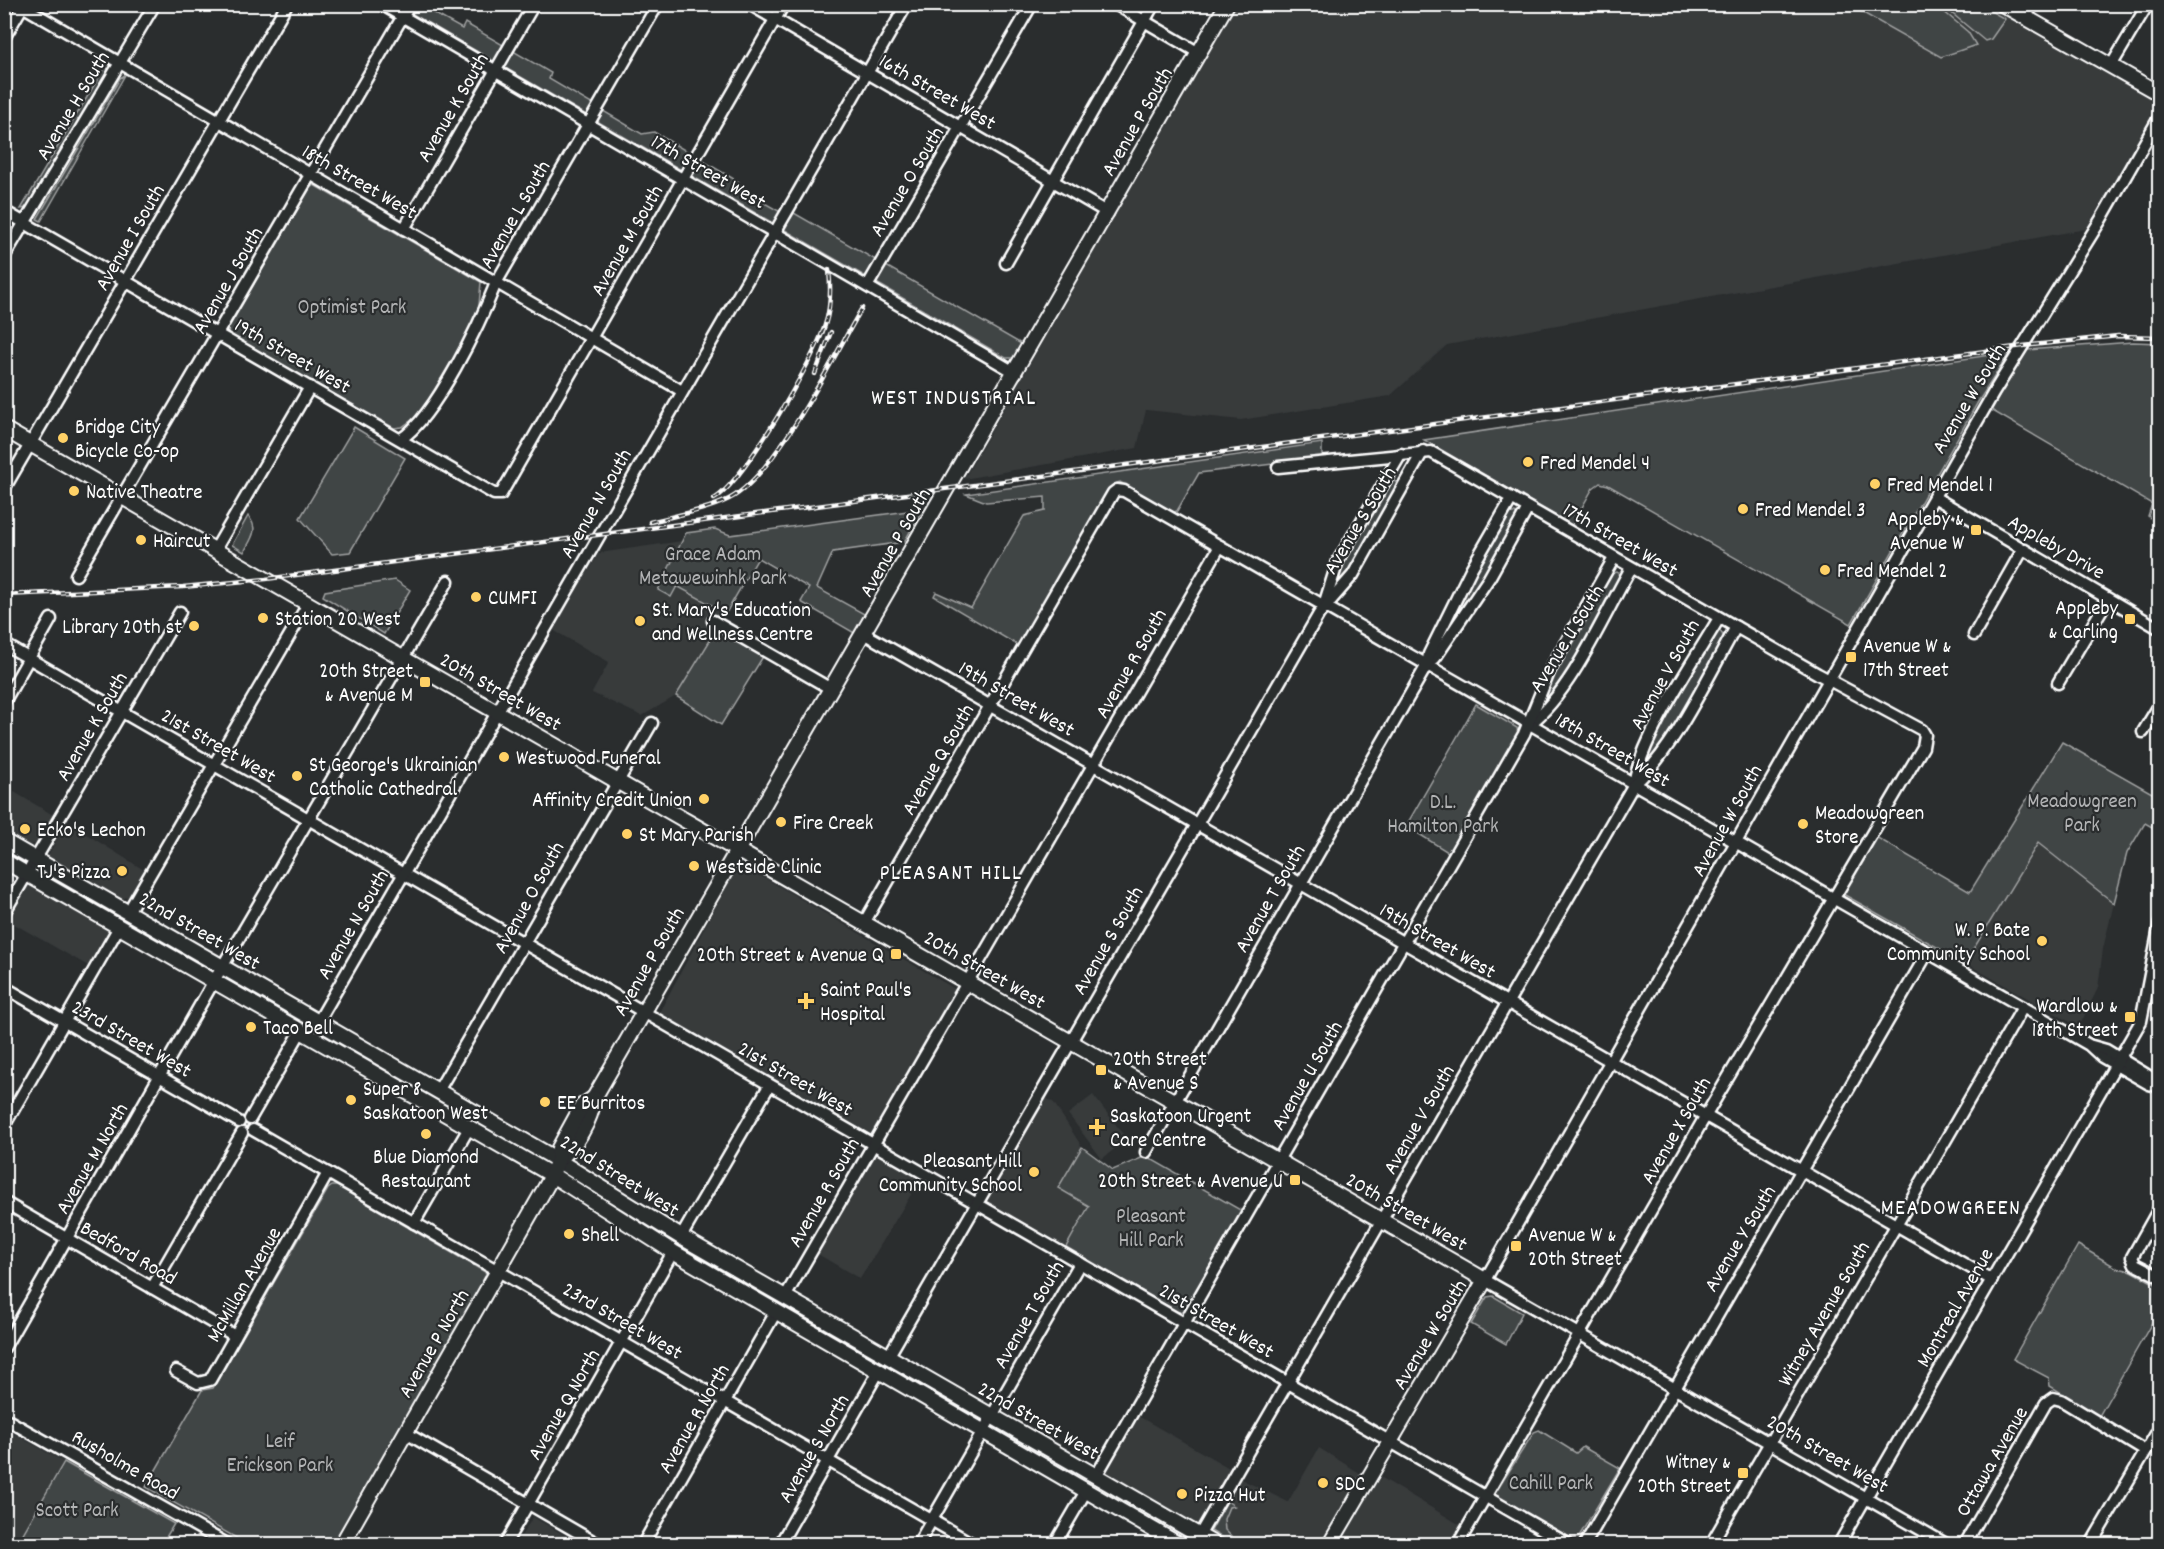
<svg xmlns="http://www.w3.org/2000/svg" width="2164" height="1549" viewBox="0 0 2164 1549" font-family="Dekko,sans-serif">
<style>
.built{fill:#373a3b}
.green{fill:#414445;stroke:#a0a2a2;stroke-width:1.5}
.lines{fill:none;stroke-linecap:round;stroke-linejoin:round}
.minor-casing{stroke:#fff;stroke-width:15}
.major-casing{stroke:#fff;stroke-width:18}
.minor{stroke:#2a2d2e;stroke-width:10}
.major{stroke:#2a2d2e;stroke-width:14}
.rail-casing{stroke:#fff;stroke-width:4.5}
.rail{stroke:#2a2d2e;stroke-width:2;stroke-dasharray:7;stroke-linecap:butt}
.poi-dot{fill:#ffd166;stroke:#2a2d2e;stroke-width:2}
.labels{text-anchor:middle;stroke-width:4.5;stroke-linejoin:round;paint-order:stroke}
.street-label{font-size:21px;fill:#fff;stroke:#2a2d2e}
.park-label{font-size:21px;fill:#b3b4b5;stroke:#2a2d2e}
.poi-label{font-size:21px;fill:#fff;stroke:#2a2d2e;text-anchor:start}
.neighbourhood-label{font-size:22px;letter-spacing:1.5px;fill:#fff;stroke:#2a2d2e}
</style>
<rect width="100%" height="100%" fill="#2a2d2e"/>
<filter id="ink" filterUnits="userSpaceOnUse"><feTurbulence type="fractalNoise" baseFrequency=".0167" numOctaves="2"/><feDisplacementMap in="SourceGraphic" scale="12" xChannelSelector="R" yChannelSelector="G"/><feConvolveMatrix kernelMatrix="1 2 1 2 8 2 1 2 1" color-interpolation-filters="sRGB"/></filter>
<g filter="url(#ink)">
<g class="built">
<polygon points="1235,5 1988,5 2154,100 2157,107 2086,229 1447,345 1390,396 1241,420 1146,410 1137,448 964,479"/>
<polygon points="682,541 663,577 726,613 676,696 642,716 592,693 609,662 553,630 599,553"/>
<polygon points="4,786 53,815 35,844 30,845 5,833"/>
<polygon points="67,822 144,870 129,896 122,899 47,857"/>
<polygon points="2038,843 2114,903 2103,949 2098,988 2079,1027 1965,963"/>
<polygon points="739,863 955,989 871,1134 659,1013"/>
<polygon points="30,884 108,929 109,935 90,967 7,920 26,887"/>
<polygon points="1093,1095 1127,1139 1102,1159 1068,1114"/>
<polygon points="1043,1096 1054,1103 1082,1147 1058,1188 1089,1206 1066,1247 984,1200"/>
<polygon points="873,1145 924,1173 860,1279 816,1253"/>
<polygon points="1138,1416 1231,1469 1239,1478 1288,1502 1319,1448 1376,1483 1382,1478 1462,1526 1452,1544 1229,1544 1108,1473 1106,1471"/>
<polygon points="4,1428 64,1462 17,1544 5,1544"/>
<polygon points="533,1517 580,1544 516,1544"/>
</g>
<g class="green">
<polygon points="397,5 419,5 462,29 465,23 551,73 549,79 642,134 654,132 739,182 736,187 791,218 794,213 1023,345 1014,358 1006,358"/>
<polygon points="1849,5 1936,5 1968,32 1976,45 1941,57"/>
<polygon points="1942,5 1980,5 2005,19 1991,39 1985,41"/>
<polygon points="106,65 108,70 26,208 21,209"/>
<polygon points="125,75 41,221 37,219 120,78"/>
<polygon points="314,185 481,282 478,317 420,414 402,427 394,428 229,334 228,328 310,188"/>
<polygon points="2133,342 2159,343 2159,525 2148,516 2152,504 1991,410 2027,350"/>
<polygon points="2010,352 1978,402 1851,624 1608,485 1600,483 1593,488 1572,525 1424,440"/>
<polygon points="354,427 405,458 350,552 332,554 300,518"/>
<polygon points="1322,443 1322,458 1199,473 1177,511 1174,512 1120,482 1114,484 1019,646 934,596 936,592 971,608 1024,516 1045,511 1045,497 986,502 966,494"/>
<polygon points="1391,480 1396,482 1397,488 1351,569 1334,591 1342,563"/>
<polygon points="923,509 904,542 833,552 817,588 866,615 856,634 801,602 809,588 758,558 726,613 677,586 671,597 658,590 686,533 715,529 730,535"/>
<polygon points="1509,513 1515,513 1518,517 1485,577 1439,642 1475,571"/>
<path d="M248,516C260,529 251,539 244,552L232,545Z"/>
<polygon points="1617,572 1620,574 1620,580 1565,676 1538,713 1555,672 1611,574"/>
<polygon points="395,580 410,590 384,634 323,596 325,591"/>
<polygon points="717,629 764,655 721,725 676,696"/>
<polygon points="1720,631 1725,638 1670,735 1640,773 1657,734 1715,633"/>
<polygon points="1476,704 1517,728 1518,733 1451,854 1406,826"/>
<polygon points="2062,742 2159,797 2159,831 2145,823 2127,853 2114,903 2038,843 1965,963 1843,894 1876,837 1970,892"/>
<polygon points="1082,1147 1113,1170 1146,1156 1242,1211 1184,1311 1178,1312 1066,1247 1089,1206 1058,1188"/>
<polygon points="332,1186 337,1186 485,1272 487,1278 333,1544 247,1544 146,1487 202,1390 213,1388 328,1189"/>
<polygon points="2078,1245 2117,1268 2132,1271 2159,1286 2159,1310 2099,1416 2050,1386 2049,1378 2013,1359"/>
<polygon points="1493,1296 1522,1313 1506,1344 1471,1324 1487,1297"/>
<polygon points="1539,1430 1576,1453 1583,1447 1620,1468 1578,1538 1573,1539 1494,1495 1534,1432"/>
<polygon points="64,1462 174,1524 162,1544 17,1544"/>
<polygon points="1227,1501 1234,1506 1229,1507 1224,1519 1225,1530 1239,1544 1232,1544 1211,1531"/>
</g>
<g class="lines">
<g class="minor-casing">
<g id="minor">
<polyline points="19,4 682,391"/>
<polyline points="381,4 1016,373"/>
<polyline points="749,4 1108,213"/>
<polyline points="1115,4 1199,53"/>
<polyline points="2025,18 2033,4"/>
<polyline points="4,38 24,4"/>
<polyline points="2111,66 2148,4"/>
<polyline points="4,211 494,494 501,494 784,4"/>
<polyline points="404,229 534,4"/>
<polyline points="4,257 155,4"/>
<polyline points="1006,263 1154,4"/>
<polyline points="868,285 1032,4"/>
<path d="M401,439C436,416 480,323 496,283L658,4"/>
<polyline points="1278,467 1431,452 1818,674 1922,730 1925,735 1923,747 1709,1110 1458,1544"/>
<polyline points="4,489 287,4"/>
<polyline points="1934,497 2160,629"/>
<polyline points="215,550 310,387"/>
<polyline points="76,575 410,4"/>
<polyline points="1324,605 1338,561 1401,454"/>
<polyline points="713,621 831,689"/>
<polyline points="865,634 1992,1280"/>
<polyline points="1974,635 2023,549"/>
<polyline points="4,644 1568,1544"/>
<polyline points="1427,665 1435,658 1489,578 1528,508"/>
<polyline points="2058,683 2108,599"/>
<polyline points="4,702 51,619"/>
<path d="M1530,724C1572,691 1604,615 1631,568"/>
<polyline points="2143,732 2160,704"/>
<path d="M1634,784C1642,735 1693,663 1719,618"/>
<polyline points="128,912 308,604"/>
<polyline points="4,913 180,612"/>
<polyline points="864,923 1113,493 1117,490 1124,491 2089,1045 2102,1057 2149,1084 2160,1087"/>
<polyline points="4,987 239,1122"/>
<polyline points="318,1022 907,4"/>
<polyline points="2092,1046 2106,1050 2160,1083"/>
<polyline points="438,1091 652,723"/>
<polyline points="250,1119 301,1031"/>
<polyline points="4,1126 119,927"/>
<polyline points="253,1130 973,1544"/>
<polyline points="1146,1152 1427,665 1429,654 1471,569 1512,498"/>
<polyline points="4,1202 235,1336"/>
<polyline points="2160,1207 2132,1257 2135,1264 2160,1277"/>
<polyline points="414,1223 469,1128"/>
<polyline points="681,1237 769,1086"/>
<polyline points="152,1288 242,1133"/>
<polyline points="785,1297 1220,546"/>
<polyline points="4,1348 211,986 448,581"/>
<polyline points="888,1357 1319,614 1353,575 1423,451"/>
<polyline points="176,1371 198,1383 210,1380 328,1173"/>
<polyline points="4,1418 227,1544"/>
<polyline points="406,1433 598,1544"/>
<polyline points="1096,1476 1524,734 1550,670 1614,558"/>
<path d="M1199,1536L1634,784C1673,753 1710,672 1736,627"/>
<polyline points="505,1544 673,1252"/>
<polyline points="643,1544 776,1312"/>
<polyline points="780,1544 879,1371"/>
<polyline points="918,1544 1080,1263"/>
<polyline points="1055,1544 1086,1491"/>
<polyline points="1585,1544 1928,952"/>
<polyline points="1711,1544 2023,1007"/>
<polyline points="1839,1544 2141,1021 2160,923"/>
<polyline points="1946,1544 1485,1280 1994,392 2100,221 2160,116"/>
<polyline points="1965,1544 2046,1403 2053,1398 2061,1400 2145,1451"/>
<polyline points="2091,1544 2160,1427"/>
</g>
</g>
<g class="major-casing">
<g id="major">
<polyline points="2002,4 2160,94"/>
<polyline points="4,429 1485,1280 1330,1544"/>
<polyline points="4,841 549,1155 681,1237 1214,1544"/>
<polyline points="4,861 552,1175 673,1252 1178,1544"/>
<path d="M558,1160C576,1147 591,1120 594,1098L1227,4"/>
<polyline points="342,1544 548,1183 558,1160 559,1148 582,1106 594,1098"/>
</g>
</g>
<use href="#minor" class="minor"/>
<use href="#major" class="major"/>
<g class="rail-casing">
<g id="rail">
<polyline points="815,374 831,332"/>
<path d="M714,499C742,484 815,358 825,325C831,307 831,289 829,270"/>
<path d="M650,522C676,515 705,511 729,499C776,475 833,357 862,308"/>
<polyline points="4,595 183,587 266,579 2023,346 2118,336 2160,337"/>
</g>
</g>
<use href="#rail" class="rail"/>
</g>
</g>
<g class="poi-dot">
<circle cx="63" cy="438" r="6"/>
<circle cx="1528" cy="462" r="6"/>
<circle cx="1875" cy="484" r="6"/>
<circle cx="74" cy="491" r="6"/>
<circle cx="1743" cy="509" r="6"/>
<rect x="1970" y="524" width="12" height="12" rx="3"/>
<circle cx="141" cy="540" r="6"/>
<circle cx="1825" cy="570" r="6"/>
<circle cx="476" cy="597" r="6"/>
<circle cx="263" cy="618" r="6"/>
<rect x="2124" y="613" width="12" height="12" rx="3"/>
<circle cx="640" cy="621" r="6"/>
<circle cx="194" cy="626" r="6"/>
<rect x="1845" y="651" width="12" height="12" rx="3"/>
<rect x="419" y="676" width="12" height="12" rx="3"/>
<circle cx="504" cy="757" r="6"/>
<circle cx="297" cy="776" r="6"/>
<circle cx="704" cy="799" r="6"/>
<circle cx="781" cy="822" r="6"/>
<circle cx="1803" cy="824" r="6"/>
<circle cx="25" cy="829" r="6"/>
<circle cx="627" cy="834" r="6"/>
<circle cx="694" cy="866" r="6"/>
<circle cx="122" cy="871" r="6"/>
<circle cx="2042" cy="941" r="6"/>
<rect x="890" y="948" width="12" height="12" rx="3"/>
<path d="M803 992h6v6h6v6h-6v6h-6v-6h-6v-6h6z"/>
<rect x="2124" y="1011" width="12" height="12" rx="3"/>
<circle cx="251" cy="1027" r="6"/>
<rect x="1095" y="1064" width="12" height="12" rx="3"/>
<circle cx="351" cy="1100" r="6"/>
<circle cx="545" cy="1102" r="6"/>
<path d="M1094 1118h6v6h6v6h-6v6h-6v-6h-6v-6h6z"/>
<circle cx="426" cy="1134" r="6"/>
<circle cx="1034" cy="1172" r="6"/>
<rect x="1289" y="1174" width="12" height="12" rx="3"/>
<circle cx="569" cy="1234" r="6"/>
<rect x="1510" y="1240" width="12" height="12" rx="3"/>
<rect x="1737" y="1467" width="12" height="12" rx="3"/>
<circle cx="1323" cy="1483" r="6"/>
<circle cx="1182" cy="1494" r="6"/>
</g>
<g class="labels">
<g class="street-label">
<text transform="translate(938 91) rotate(30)" y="7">16th Street West</text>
<text transform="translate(72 105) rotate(-59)" y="7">Avenue H South</text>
<text transform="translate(452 107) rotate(-60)" y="7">Avenue K South</text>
<text transform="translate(1136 121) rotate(-60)" y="7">Avenue P South</text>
<text transform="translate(709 171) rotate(30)" y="7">17th Street West</text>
<text transform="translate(360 181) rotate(30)" y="7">18th Street West</text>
<text transform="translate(906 181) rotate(-59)" y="7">Avenue O South</text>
<text transform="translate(514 214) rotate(-60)" y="7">Avenue L South</text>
<text transform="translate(129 237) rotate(-60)" y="7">Avenue I South</text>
<text transform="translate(626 240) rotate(-60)" y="7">Avenue M South</text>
<text transform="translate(227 280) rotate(-60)" y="7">Avenue J South</text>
<text transform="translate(293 355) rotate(30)" y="7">19th Street West</text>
<text transform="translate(1968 398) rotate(-59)" y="7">Avenue W South</text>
<text transform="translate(595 503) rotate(-60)" y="7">Avenue N South</text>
<text transform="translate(1359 520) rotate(-59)" y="7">Avenue S South</text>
<text transform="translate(1621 539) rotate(30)" y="7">17th Street West</text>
<text transform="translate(894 542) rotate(-60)" y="7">Avenue P South</text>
<text transform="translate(2057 546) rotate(30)" y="7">Appleby Drive</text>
<text transform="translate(1566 638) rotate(-58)" y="7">Avenue U South</text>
<text transform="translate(1130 663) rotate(-60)" y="7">Avenue R South</text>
<text transform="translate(1664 674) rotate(-61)" y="7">Avenue V South</text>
<text transform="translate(501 691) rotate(30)" y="7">20th Street West</text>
<text transform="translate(1017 698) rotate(30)" y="7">19th Street West</text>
<text transform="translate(91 726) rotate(-60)" y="7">Avenue K South</text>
<text transform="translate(219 745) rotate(30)" y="7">21st Street West</text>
<text transform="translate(1613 749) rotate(30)" y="7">18th Street West</text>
<text transform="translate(937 759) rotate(-60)" y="7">Avenue Q South</text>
<text transform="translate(1726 820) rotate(-61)" y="7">Avenue W South</text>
<text transform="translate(528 897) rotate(-61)" y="7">Avenue O South</text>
<text transform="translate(1269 898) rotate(-60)" y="7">Avenue T South</text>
<text transform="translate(352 924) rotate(-60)" y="7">Avenue N South</text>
<text transform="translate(200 930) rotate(30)" y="7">22nd Street West</text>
<text transform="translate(1107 940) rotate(-60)" y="7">Avenue S South</text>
<text transform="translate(1438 940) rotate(30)" y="7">19th Street West</text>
<text transform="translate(648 961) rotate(-60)" y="7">Avenue P South</text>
<text transform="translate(985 969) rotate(30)" y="7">20th Street West</text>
<text transform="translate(132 1038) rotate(30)" y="7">23rd Street West</text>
<text transform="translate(1306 1075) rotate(-60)" y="7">Avenue U South</text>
<text transform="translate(796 1078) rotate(30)" y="7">21st Street West</text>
<text transform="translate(1418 1119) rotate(-60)" y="7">Avenue V South</text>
<text transform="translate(1675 1130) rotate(-60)" y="7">Avenue X South</text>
<text transform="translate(91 1158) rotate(-60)" y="7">Avenue M North</text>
<text transform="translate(620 1175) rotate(32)" y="7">22nd Street West</text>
<text transform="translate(823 1192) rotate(-60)" y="7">Avenue R South</text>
<text transform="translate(1407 1211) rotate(30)" y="7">20th Street West</text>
<text transform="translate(1739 1238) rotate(-59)" y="7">Avenue Y South</text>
<text transform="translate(129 1252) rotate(30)" y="7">Bedford Road</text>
<text transform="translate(243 1284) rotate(-60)" y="7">McMillan Avenue</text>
<text transform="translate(1954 1307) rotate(-60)" y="7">Montreal Avenue</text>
<text transform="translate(1823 1313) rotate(-60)" y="7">Witney Avenue South</text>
<text transform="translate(1028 1314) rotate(-60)" y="7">Avenue T South</text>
<text transform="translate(623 1320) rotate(30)" y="7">23rd Street West</text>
<text transform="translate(1217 1320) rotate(30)" y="7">21st Street West</text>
<text transform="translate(1429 1334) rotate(-59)" y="7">Avenue W South</text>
<text transform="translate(433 1343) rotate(-60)" y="7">Avenue P North</text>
<text transform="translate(563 1404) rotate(-60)" y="7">Avenue Q North</text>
<text transform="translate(693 1418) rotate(-60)" y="7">Avenue R North</text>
<text transform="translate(1039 1420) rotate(30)" y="7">22nd Street West</text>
<text transform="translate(813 1448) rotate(-60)" y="7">Avenue S North</text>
<text transform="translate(1828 1453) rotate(30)" y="7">20th Street West</text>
<text transform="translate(1991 1461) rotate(-60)" y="7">Ottawa Avenue</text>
<text transform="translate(126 1464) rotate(30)" y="7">Rusholme Road</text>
</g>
<g class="park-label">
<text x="352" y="313">Optimist Park</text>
<text x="713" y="560">Grace Adam<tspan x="713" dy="24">Metawewinhk Park</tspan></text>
<text x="2082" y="807">Meadowgreen<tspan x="2082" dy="24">Park</tspan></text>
<text x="1443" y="808">D.L.<tspan x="1443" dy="24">Hamilton Park</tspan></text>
<text x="1151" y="1222">Pleasant<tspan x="1151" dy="24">Hill Park</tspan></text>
<text x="280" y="1447">Leif<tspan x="280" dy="24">Erickson Park</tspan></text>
<text x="1551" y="1489">Cahill Park</text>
<text x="77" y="1516">Scott Park</text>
</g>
<g class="poi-label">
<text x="75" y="433">Bridge City<tspan x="75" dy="24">Bicycle Co-op</tspan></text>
<text x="1540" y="469">Fred Mendel 4</text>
<text x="1887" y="491">Fred Mendel 1</text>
<text x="86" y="498">Native Theatre</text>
<text x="1755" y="516">Fred Mendel 3</text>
<text x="1964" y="525" text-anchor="end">Appleby &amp;<tspan x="1964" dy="24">Avenue W</tspan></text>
<text x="153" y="547">Haircut</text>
<text x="1837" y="577">Fred Mendel 2</text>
<text x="488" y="604">CUMFI</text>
<text x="2118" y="614" text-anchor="end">Appleby<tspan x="2118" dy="24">&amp; Carling</tspan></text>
<text x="652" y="616">St. Mary's Education<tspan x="652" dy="24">and Wellness Centre</tspan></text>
<text x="275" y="625">Station 20 West</text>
<text x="182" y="633" text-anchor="end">Library 20th st</text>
<text x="1863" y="652">Avenue W &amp;<tspan x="1863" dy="24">17th Street</tspan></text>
<text x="413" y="677" text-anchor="end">20th Street<tspan x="413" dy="24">&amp; Avenue M</tspan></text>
<text x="516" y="764">Westwood Funeral</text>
<text x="309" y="771">St George's Ukrainian<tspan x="309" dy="24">Catholic Cathedral</tspan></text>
<text x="692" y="806" text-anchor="end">Affinity Credit Union</text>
<text x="1815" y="819">Meadowgreen<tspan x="1815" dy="24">Store</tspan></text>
<text x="793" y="829">Fire Creek</text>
<text x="37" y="836">Ecko's Lechon</text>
<text x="639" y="841">St Mary Parish</text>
<text x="706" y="873">Westside Clinic</text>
<text x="110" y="878" text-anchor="end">TJ's Pizza</text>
<text x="2030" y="936" text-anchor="end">W. P. Bate<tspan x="2030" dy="24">Community School</tspan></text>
<text x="884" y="961" text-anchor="end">20th Street &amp; Avenue Q</text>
<text x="820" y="996">Saint Paul's<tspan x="820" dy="24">Hospital</tspan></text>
<text x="2118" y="1012" text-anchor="end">Wardlow &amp;<tspan x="2118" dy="24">18th Street</tspan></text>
<text x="263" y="1034">Taco Bell</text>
<text x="1113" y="1065">20th Street<tspan x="1113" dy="24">&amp; Avenue S</tspan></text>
<text x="363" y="1095">Super 8<tspan x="363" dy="24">Saskatoon West</tspan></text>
<text x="557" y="1109">EE Burritos</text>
<text x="1110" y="1122">Saskatoon Urgent<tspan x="1110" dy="24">Care Centre</tspan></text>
<text x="426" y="1163" text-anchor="middle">Blue Diamond<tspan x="426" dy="24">Restaurant</tspan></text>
<text x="1022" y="1167" text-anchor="end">Pleasant Hill<tspan x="1022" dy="24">Community School</tspan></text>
<text x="1283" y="1187" text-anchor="end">20th Street &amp; Avenue U</text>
<text x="581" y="1241">Shell</text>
<text x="1528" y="1241">Avenue W &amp;<tspan x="1528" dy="24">20th Street</tspan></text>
<text x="1731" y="1468" text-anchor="end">Witney &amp;<tspan x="1731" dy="24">20th Street</tspan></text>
<text x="1335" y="1490">SDC</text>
<text x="1194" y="1501">Pizza Hut</text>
</g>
<g class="neighbourhood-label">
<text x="954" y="404">WEST INDUSTRIAL</text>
<text x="951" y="879">PLEASANT HILL</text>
<text x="1951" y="1214">MEADOWGREEN</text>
</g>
</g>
<rect width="2164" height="1549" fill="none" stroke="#2a2d2e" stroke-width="24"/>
<rect x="12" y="12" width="2140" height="1525" fill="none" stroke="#fff" stroke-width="2" filter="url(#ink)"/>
</svg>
